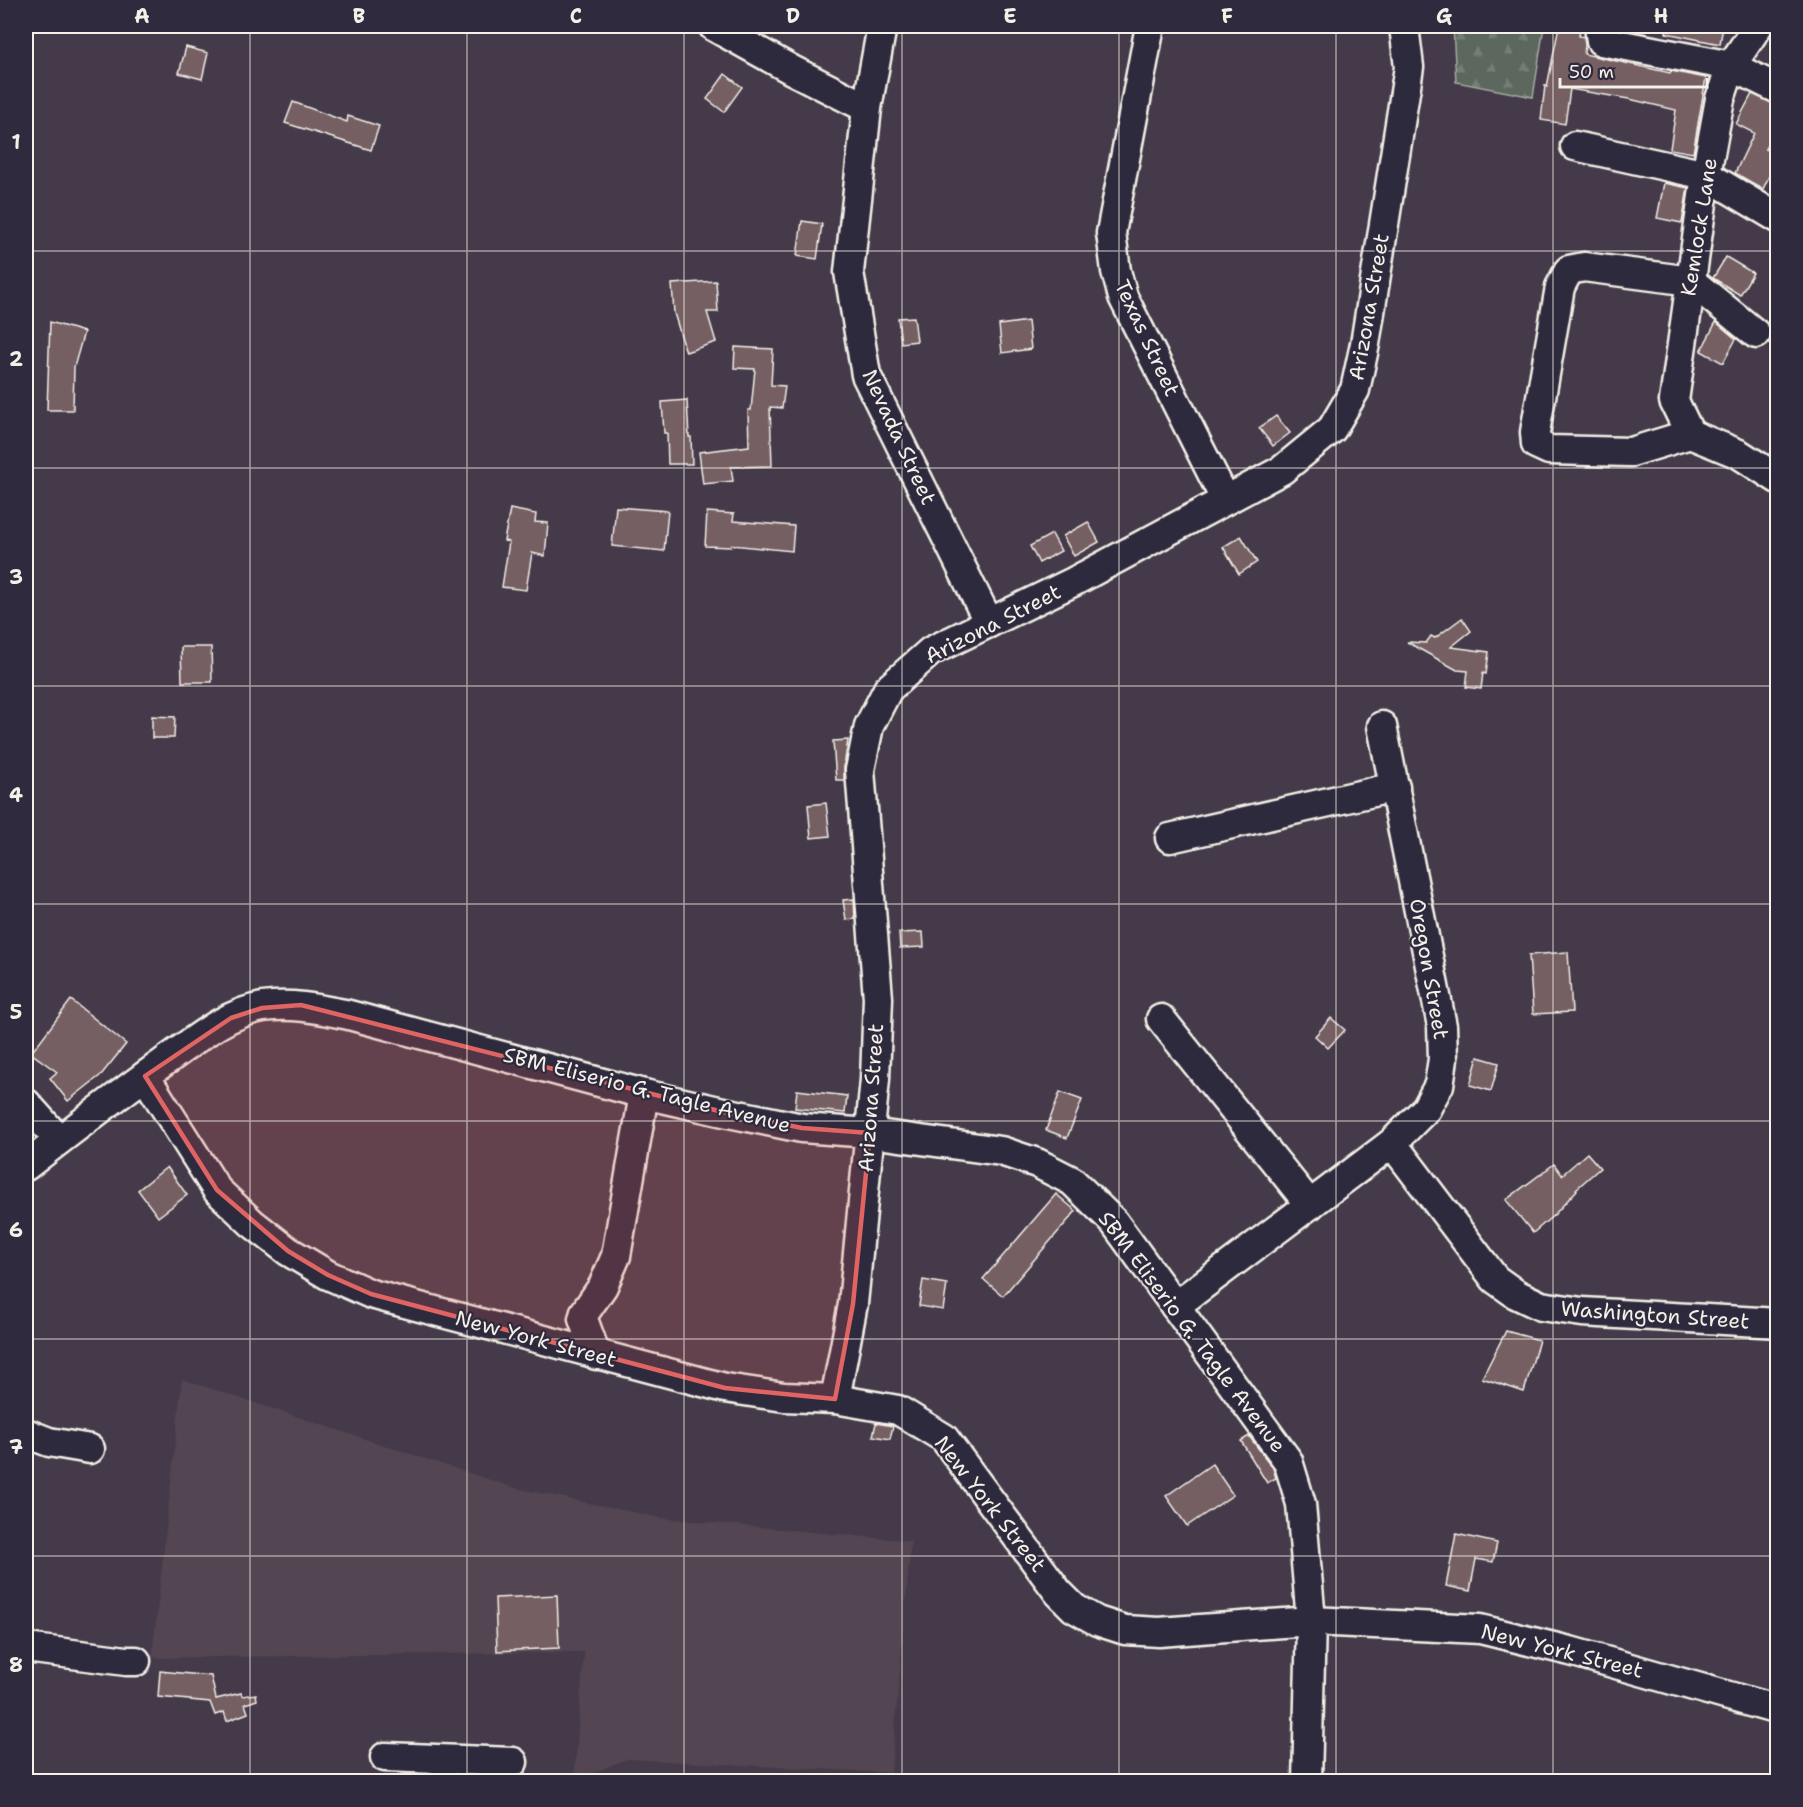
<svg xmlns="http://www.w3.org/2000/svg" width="1803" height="1807" viewBox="0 0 1803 1807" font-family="'Shantell Sans',sans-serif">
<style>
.built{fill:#534551}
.forest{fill:url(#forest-firs);stroke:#a8aca2;stroke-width:1.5}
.building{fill:#755e64;stroke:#f4f1e8;stroke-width:1.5}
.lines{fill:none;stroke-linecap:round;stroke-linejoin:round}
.minor-casing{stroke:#f4f1e8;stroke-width:33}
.minor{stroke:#2f2a3d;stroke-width:28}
.marked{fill:#df6462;fill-opacity:0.2;stroke:#df6462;stroke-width:4.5;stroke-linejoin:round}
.grid{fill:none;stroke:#f4f1e8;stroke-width:1.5;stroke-opacity:0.55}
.labels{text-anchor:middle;stroke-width:4.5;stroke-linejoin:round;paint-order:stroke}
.street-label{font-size:21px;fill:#f4f1e8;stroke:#2f2a3d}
.neatline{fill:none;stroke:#f4f1e8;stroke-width:2}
.grid-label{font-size:20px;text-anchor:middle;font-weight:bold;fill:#f4f1e8}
</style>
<defs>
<pattern id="forest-firs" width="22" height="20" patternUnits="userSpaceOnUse" patternTransform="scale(1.5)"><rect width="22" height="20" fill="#5b685d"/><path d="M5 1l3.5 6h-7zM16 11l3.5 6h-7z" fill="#737e74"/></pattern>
</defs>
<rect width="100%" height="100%" fill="#443a49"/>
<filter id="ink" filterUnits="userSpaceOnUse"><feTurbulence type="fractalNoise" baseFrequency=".0167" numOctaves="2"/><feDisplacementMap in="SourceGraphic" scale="12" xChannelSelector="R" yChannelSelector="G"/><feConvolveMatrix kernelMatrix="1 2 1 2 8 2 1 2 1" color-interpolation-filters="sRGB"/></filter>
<g filter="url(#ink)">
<polygon class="built" points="182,1379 512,1487 661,1518 911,1541 891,1773 627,1759 574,1781 584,1652 152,1658"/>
<polygon class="forest" points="1453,26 1544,26 1533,97 1456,82"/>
<g class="building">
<polygon points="1559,26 1581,26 1579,36 1584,37 1585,45 1584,54 1670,73 1671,71 1706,78 1693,153 1670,149 1676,110 1629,99 1570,89 1565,124 1541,120 1545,86 1547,87"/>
<polygon points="1667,26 1723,26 1720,44 1666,33"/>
<polygon points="186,47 208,53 202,79 179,73"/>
<polygon points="725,74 742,87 724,112 707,99"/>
<polygon points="1752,94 1778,105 1778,125 1765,149 1778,155 1778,157 1763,189 1735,173 1754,133 1736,124"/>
<polygon points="293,102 347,122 348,116 379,126 371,150 285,123"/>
<polygon points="1664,183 1688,188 1682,223 1657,218"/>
<polygon points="802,221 822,224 817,259 797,256"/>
<polygon points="1726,257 1753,273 1740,295 1713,278"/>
<polygon points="716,281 718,312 707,312 716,342 686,352 674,313 672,284"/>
<polygon points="914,317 917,341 901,343 898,318"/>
<polygon points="1028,321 1031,349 1002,353 999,325"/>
<polygon points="50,322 84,332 74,367 73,410 47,410"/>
<polygon points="1716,322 1736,339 1723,363 1701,351"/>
<polygon points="735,347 773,349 771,385 785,386 782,408 770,407 772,466 731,467 733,481 703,484 699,452 749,446 748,410 751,410 755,369 734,368"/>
<polygon points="687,400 689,437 691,437 692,464 668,464 667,433 664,433 662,402"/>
<polygon points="1276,416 1290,433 1273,446 1259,428"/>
<polygon points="616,507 668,511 664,551 612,546"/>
<polygon points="510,509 536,514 535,522 548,523 545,556 532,553 526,590 502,587 509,542 504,541"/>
<polygon points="707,512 734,514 733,521 794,526 792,551 732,545 731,547 705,546"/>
<polygon points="1088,522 1099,542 1074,556 1063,536"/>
<polygon points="1052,534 1061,551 1039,563 1030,546"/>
<polygon points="1241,536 1257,562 1239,574 1223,547"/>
<polygon points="1462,618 1471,631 1451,647 1489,652 1486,674 1483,673 1481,689 1466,687 1468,671 1457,670 1407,642 1426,643 1431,636 1435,638"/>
<polygon points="181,647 211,647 212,682 182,682"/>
<polygon points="152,716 175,717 174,738 152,738"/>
<polygon points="848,740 844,767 844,780 836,780 833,741"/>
<polygon points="826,803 830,836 811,838 808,805"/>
<polygon points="854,899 855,919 846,920 843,900"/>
<polygon points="923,932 924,947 900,948 899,933"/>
<polygon points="1568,952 1572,1012 1533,1014 1529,955"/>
<polygon points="71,1000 126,1044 101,1075 68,1101 50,1078 57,1072 31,1053"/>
<polygon points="1331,1018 1345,1030 1328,1048 1315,1036"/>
<polygon points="1478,1057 1499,1063 1491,1091 1470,1085"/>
<polygon points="797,1090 847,1096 845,1113 795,1108"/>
<polygon points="1060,1092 1082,1100 1067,1138 1046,1130"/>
<polygon points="1587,1153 1600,1168 1576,1189 1577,1190 1555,1214 1533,1233 1506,1200 1554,1164 1562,1175"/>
<polygon points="167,1167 187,1195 158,1217 138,1190"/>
<polygon points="1056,1194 1076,1211 1003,1296 983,1279"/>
<polygon points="923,1280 947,1284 943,1310 919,1306"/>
<polygon points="1506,1331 1539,1340 1524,1392 1482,1378"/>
<polygon points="876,1423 893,1426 890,1439 873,1436"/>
<polygon points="1249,1436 1273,1468 1276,1478 1267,1483 1241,1441"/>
<polygon points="1212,1464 1233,1495 1187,1526 1166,1496"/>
<polygon points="1456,1534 1497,1543 1493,1562 1476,1559 1470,1591 1446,1586"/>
<polygon points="557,1595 559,1648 497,1651 495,1598"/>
<polygon points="160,1671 211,1676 216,1699 241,1693 242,1696 256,1694 257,1700 245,1704 248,1713 227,1721 224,1712 215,1715 210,1702 158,1697"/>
</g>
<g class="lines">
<g class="minor-casing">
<g id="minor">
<polyline points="713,26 792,70 867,108"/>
<polyline points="882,26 867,108 849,272 866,375 989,623"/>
<polyline points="1150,26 1111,233 1116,271 1123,297 1225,499"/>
<polyline points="1599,26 1601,41 1731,66 1778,89"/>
<polyline points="1575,146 1706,175 1778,218"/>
<polyline points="1690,434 1631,452 1549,450 1536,444 1535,432 1560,287 1569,270 1584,267 1691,281 1756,334"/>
<polyline points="1690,434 1674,401 1706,175 1720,99 1731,66 1758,26"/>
<polyline points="1690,434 1739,454 1778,479"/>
<polyline points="1170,838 1395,787"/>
<polyline points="1161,1019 1310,1205"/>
<polyline points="145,1076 217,1190 252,1223 288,1251 328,1275 371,1294 725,1388 784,1397 835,1399 898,1410 944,1438 1058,1592 1074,1608 1097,1621 1125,1630 1159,1632 1311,1621 1480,1629 1570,1651 1778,1710"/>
<polyline points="26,1103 59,1140"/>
<polyline points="1392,1143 1495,1279 1516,1294 1541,1306 1582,1312 1778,1323"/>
<path d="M26,1166C71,1131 117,1096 164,1062C194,1041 226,1013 263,1007C294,1003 319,1009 349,1015L644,1094L719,1111L802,1128L870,1133L1001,1151L1037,1163L1072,1181L1114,1222L1288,1461L1301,1504L1311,1621L1307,1782"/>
<polyline points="1175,1306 1392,1143 1426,1109 1439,1085 1443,1059 1442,1026 1382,726"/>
<polyline points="596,1355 583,1319 585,1312 603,1286 616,1256 644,1094"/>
<polyline points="835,1399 853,1304 875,1079 878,998 860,770 869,726 888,689 931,651 1073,582 1282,470 1332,429 1355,390 1365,344 1409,67 1404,26"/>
<polyline points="26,1433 49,1442 90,1449"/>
<polyline points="26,1648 126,1661 136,1661"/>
<polyline points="385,1757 513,1762"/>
</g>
</g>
<use href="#minor" class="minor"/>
</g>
</g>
<path class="marked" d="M301,1005L719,1111L802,1128L870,1133L853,1304L835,1399L725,1388L371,1294L328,1275L288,1251L217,1190L145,1076L231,1018L262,1008Z"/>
<path class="grid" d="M250,26V1782M467,26V1782M684,26V1782M902,26V1782M1119,26V1782M1336,26V1782M1553,26V1782M26,251H1778M26,468H1778M26,686H1778M26,904H1778M26,1121H1778M26,1339H1778M26,1556H1778"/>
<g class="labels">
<g class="street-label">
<text transform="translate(1699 227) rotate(-81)" y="7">Kemlock Lane</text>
<text transform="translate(1369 307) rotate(-80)" y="7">Arizona Street</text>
<text transform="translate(1147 338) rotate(65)" y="7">Texas Street</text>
<text transform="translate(899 437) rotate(65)" y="7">Nevada Street</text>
<text transform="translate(993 624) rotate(-27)" y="7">Arizona Street</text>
<text transform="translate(1429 969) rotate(80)" y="7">Oregon Street</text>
<text transform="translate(647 1090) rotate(14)" y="7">SBM Eliserio G. Tagle Avenue</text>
<text transform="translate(871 1098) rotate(-86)" y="7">Arizona Street</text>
<text transform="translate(1655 1315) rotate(4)" y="7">Washington Street</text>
<text transform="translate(1192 1332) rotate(53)" y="7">SBM Eliserio G. Tagle Avenue</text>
<text transform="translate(536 1339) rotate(15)" y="7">New York Street</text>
<text transform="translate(990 1504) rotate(52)" y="7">New York Street</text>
<text transform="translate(1562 1651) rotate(14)" y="7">New York Street</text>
</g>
</g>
<rect width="1803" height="1807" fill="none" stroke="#2f2a3d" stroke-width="66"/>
<path d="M1560 78v9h147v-9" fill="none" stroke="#f4f1e8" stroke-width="3"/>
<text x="1569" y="78" font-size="18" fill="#f4f1e8" stroke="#2f2a3d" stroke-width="4.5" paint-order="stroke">50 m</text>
<rect x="33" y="33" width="1737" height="1741" class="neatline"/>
<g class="grid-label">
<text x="142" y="23">A</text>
<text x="359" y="23">B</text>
<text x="576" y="23">C</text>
<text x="793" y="23">D</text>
<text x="1010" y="23">E</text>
<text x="1227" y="23">F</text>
<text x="1444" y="23">G</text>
<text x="1661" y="23">H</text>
<text x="16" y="149">1</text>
<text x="16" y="366">2</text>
<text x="16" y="584">3</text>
<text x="16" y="802">4</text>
<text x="16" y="1019">5</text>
<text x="16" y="1237">6</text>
<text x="16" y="1454">7</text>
<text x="16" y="1672">8</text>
</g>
</svg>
